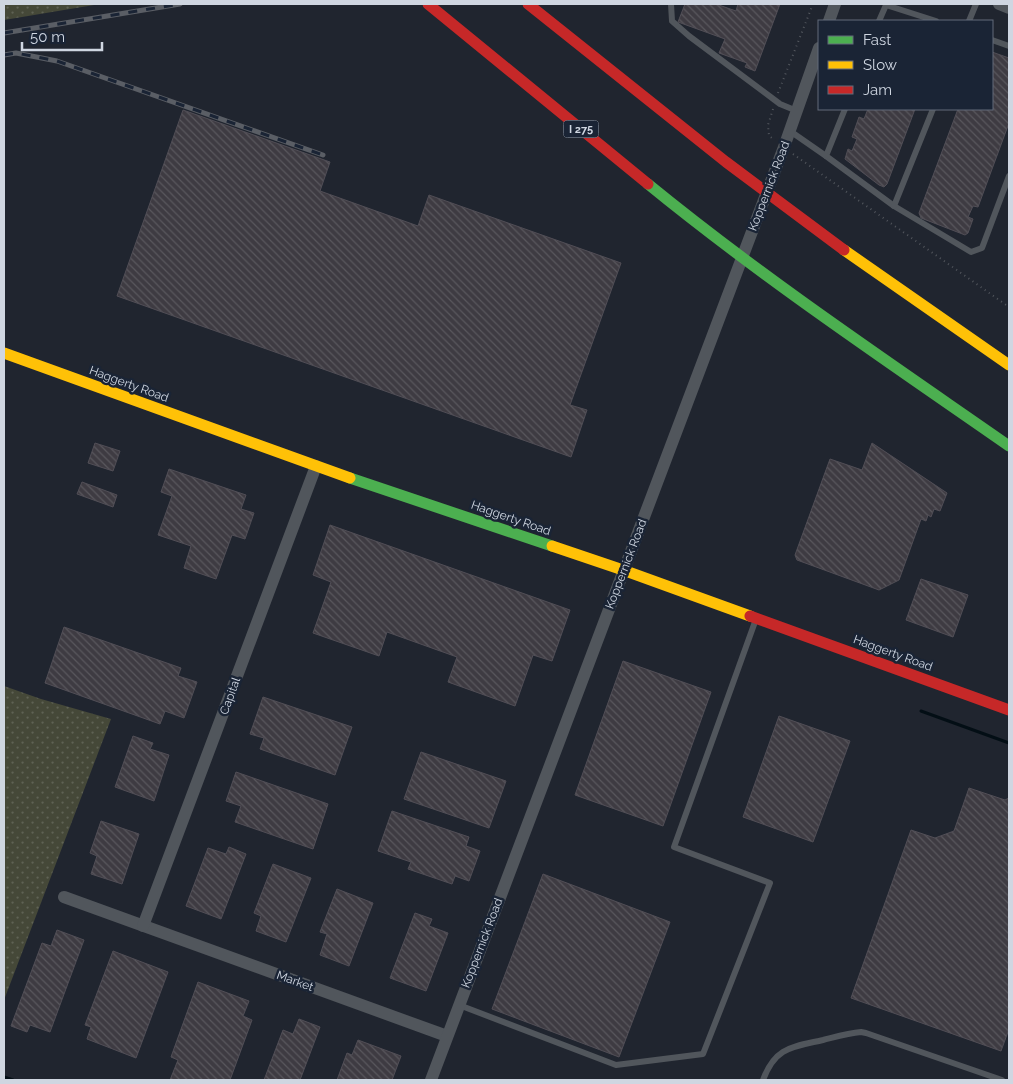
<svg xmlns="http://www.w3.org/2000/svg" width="1013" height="1084" viewBox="0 0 1013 1084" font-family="Raleway,sans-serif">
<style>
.grass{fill:url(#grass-dots)}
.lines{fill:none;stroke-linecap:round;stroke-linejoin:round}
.stream{stroke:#030e15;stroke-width:3}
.building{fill:url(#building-back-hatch);stroke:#514e56}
.path{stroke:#52565d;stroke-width:2;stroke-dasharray:1 4;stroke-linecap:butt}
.lane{stroke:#51565c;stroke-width:6}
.street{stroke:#51565c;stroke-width:12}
.fast{stroke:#4caf50;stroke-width:11}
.slow{stroke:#ffc107;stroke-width:11}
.jam{stroke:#c62828;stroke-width:11}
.rail-casing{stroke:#5a5e65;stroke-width:5}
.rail{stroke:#1a2435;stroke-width:3;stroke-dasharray:9;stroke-linecap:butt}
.labels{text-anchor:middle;stroke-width:5;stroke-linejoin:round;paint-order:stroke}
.shield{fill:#1a2435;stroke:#99a1ad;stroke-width:1}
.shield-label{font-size:11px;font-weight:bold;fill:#cfd6e1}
.street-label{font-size:12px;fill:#cfd6e1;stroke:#1a2435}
</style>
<defs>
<pattern id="grass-dots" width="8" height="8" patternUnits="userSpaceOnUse" patternTransform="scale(1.25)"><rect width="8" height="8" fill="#454838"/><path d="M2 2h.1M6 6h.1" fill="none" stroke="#5f6254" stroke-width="1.8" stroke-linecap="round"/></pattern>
<pattern id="building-back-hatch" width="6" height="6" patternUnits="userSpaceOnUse" patternTransform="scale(1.25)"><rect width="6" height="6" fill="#3e3b42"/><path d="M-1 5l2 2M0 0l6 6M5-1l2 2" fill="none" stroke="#59575d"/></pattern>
</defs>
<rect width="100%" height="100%" fill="#20252f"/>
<g class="grass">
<polygon points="4,4 100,4 4,20"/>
<polygon points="4,686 41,699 111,719 4,1000"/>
</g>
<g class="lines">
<g class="stream">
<polyline points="921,711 1009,743"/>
<polyline points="4,1077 13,1080"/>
</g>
</g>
<g class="building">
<polygon points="685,4 716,4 736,11 738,4 780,4 755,71 745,67 747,63 719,53 725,39 678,22"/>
<polygon points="992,52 1009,58 1009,123 978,207 973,206 968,217 973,219 968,233 965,235 921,218 919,213 958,109 992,109"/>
<polygon points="868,109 915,109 887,184 884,187 879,185 845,159 848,149 852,151 857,139 852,137 859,117 864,119"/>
<polygon points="183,110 330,162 320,191 418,226 429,195 621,263 570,405 587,410 571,457 117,296"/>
<polygon points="95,443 120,451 113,471 88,463"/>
<polygon points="872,443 947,493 940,511 934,509 931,517 928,515 926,521 921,519 899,580 879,590 797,560 795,555 830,459 862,470"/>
<polygon points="169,469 246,495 241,509 254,513 245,539 232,535 216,579 184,568 191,546 158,535 172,496 161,492"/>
<polygon points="82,482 117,495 113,507 77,494"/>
<polygon points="330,525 570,610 552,661 533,655 515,706 448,682 457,657 387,632 379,656 313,633 331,582 313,575"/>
<polygon points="921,579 968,595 953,637 906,620"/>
<polygon points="64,627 181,668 178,676 197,682 184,718 165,711 160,724 45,683"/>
<polygon points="623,661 711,692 663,826 575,795"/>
<polygon points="263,697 352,727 335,775 260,749 264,738 250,734"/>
<polygon points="779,716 850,741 813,842 743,817"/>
<polygon points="133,736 153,743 150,749 169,755 154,801 115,787"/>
<polygon points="421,752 506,781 489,828 404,799"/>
<polygon points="236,772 328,804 313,849 235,822 241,806 226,801"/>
<polygon points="969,788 1005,800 1009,798 1009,1029 1001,1051 851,998 911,830 935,838 954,831"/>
<polygon points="392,811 469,837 466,846 480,851 469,881 455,876 452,884 408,869 411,862 378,851"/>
<polygon points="101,821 139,834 122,884 91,874 97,856 90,853"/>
<polygon points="229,847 246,854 221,919 186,906 208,848 226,854"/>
<polygon points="273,864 311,878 286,942 256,931 261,916 254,913"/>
<polygon points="543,874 670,922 619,1057 492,1009"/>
<polygon points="337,889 373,903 349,966 320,955 327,934 320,932"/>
<polygon points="415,913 432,919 429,926 448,933 426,991 390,978"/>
<polygon points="57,930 84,940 50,1032 30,1025 27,1032 11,1026 42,943 51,946"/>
<polygon points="113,951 168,972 136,1058 87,1039 91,1027 85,1025"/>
<polygon points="198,982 249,1001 243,1016 252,1020 230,1080 170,1080 178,1060 171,1057"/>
<polygon points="299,1019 320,1027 300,1080 264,1080 283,1030 293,1034"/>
<polygon points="358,1040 401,1056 392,1080 337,1080 347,1053 352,1055"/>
</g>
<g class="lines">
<g class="path">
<polyline points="778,93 813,4"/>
<polyline points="773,109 768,125 769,136 775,140"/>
<polyline points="793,154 1009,307"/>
</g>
<g class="lane">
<polyline points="671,4 672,21 689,36 780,104 797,111"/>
<polyline points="879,21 886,5 936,21"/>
<polyline points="969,21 976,4"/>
<polyline points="992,40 1009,46"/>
<polyline points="845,109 826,156 894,206 971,252 982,248 1009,176"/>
<polyline points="790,131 826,156"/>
<polyline points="894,206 933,109"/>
<polyline points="459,1005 616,1065 703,1054 770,883 674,847 756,619"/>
<path d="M763,1080C775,1047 792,1047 823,1040C835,1037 848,1033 861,1032L866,1033L1002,1080"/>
</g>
<g class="street">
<polyline points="999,4 1009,8"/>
<polyline points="829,21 835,4"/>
<polyline points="64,897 447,1036"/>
<polyline points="143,926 316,466"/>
<polyline points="431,1080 784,147 819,48"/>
</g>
<g class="fast">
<path d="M648,184C763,278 887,361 1009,446"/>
<polyline points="350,478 552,546"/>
</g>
<g class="slow">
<polyline points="844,250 1009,365"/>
<polyline points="4,353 350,478"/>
<polyline points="552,546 623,570 750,616"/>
</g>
<g class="jam">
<polyline points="428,4 648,184"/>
<polyline points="528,4 726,162 844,250"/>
<polyline points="750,616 1009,710"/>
</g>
<g class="rail-casing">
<g id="rail">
<polyline points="4,33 180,4"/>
<polyline points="4,55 16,53 57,61 323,155"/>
</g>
</g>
<use href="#rail" class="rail"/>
</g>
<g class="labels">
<rect class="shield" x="563.5" y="120.5" width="35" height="17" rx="4"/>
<g class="shield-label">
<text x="581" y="133">I 275</text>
</g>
<g class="street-label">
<text transform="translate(769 186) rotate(-69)" y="4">Koppernick Road</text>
<text transform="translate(129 384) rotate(20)" y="4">Haggerty Road</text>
<text transform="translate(511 518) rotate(19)" y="4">Haggerty Road</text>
<text transform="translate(626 564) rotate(-69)" y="4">Koppernick Road</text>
<text transform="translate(893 653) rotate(20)" y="4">Haggerty Road</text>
<text transform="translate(230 696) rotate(-70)" y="4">Capital</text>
<text transform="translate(482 943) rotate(-69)" y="4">Koppernick Road</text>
<text transform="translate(295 981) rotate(20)" y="4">Market</text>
</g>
</g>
<rect width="1013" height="1084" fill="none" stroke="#cfd6e1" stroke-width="10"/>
<rect x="818" y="20" width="175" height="90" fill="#1a2435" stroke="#626b7a"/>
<rect x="828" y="36" width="25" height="8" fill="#4caf50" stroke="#626b7a"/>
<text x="863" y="45" font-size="15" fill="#cfd6e1">Fast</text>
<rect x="828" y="61" width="25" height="8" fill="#ffc107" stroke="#626b7a"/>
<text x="863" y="70" font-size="15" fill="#cfd6e1">Slow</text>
<rect x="828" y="86" width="25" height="8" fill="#c62828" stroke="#626b7a"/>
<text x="863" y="95" font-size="15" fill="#cfd6e1">Jam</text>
<path d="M22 42v8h80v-8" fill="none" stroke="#cfd6e1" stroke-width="2.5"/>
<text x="30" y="42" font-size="15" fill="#cfd6e1" stroke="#1a2435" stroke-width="4" paint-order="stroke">50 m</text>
</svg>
